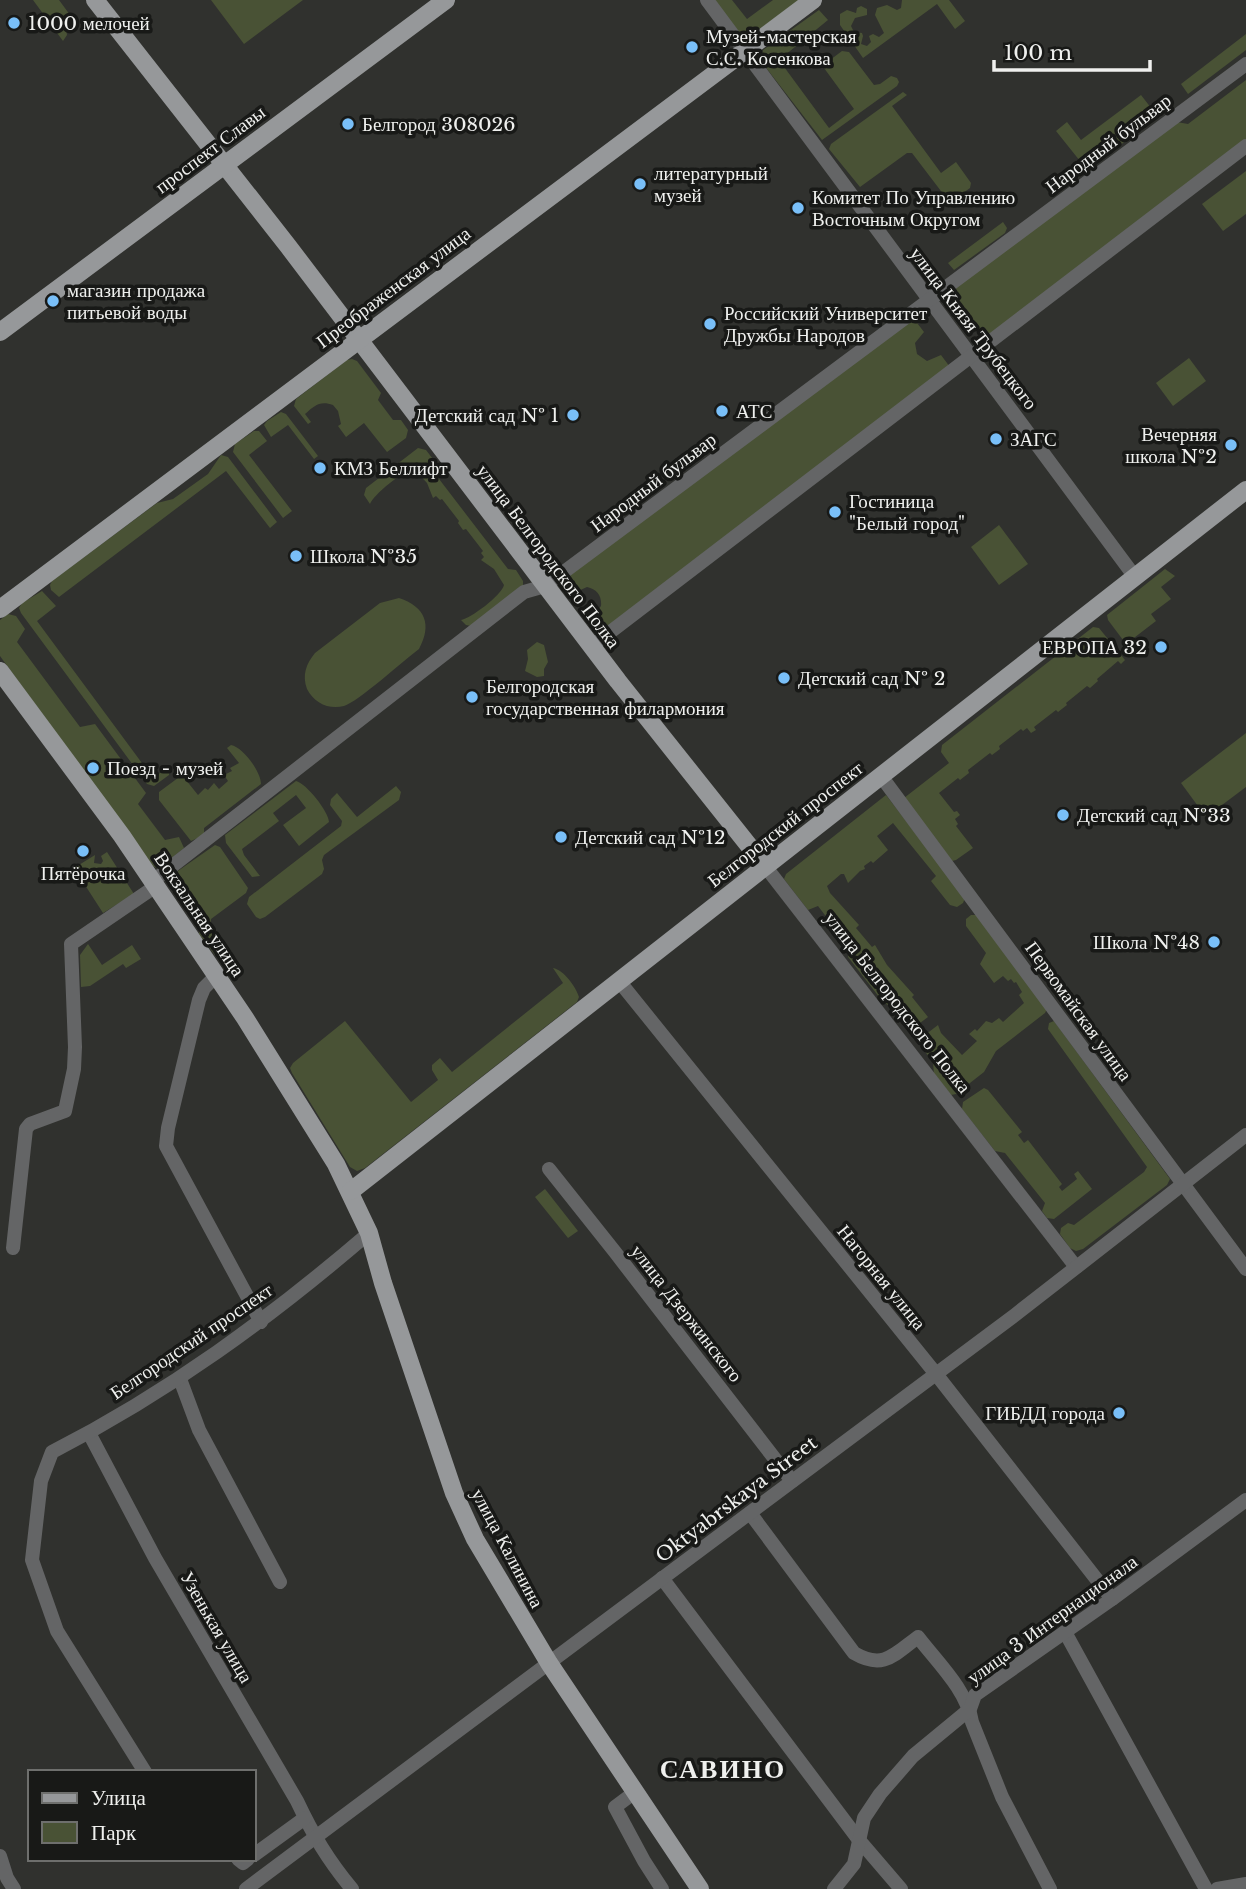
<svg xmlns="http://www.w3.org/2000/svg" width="1246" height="1889" viewBox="0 0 1246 1889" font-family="'Libre Baskerville',serif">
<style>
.green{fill:#495235}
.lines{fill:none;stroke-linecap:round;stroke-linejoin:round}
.minor{stroke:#646566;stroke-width:14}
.major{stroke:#96989a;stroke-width:18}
.poi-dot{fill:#79bff8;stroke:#181917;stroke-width:2.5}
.labels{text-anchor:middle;stroke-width:7;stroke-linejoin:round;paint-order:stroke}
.poi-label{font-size:19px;fill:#eff0ee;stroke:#181917;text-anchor:start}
.street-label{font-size:19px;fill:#eff0ee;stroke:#181917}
.district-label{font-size:26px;font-weight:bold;letter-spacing:2px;fill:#eff0ee;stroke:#181917}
</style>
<rect width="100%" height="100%" fill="#30312e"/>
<g class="green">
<polygon points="33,0 59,0 73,19 66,28 67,35 63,41"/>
<polygon points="211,0 303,0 244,44"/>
<path d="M715,0H732L747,19L773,0H800L750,36C735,36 724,11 715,0Z"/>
<polygon points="902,0 949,0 965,21 955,29 937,4 863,58 840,25 840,14 847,10 856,13 857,8 861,6 867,9 867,15 855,18 851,26 854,32 862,33 863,36 861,44 867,46 871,42 869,36 873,34 879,37 884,33 875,15 877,8 887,5 897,10 901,8"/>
<polygon points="819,10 828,20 779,60 829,128 854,109 824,68 826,63 842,51 849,52 874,85 880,84 891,76 897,78 899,82 897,86 822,140 760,60 763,50"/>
<polygon points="1246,34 1246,50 1188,94 1181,84"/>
<polygon points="1246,80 1246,144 987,343 947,289 1171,121 1188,124"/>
<polygon points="903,92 907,95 892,106 941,173 956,162 971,183 970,188 952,201 947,199 912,153 907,153 860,187 829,149 831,144"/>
<polygon points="1141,95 1155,113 1154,119 1079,177 1072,176 1068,170 1080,161 1056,131 1067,122 1081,140"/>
<polygon points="1246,171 1246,214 1223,231 1202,204"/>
<polygon points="1003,222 1007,228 1005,233 954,270 948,263"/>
<path d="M911,315L924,332L915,343L917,354L927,361L941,355L950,367L606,630L594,615L601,606C602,596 597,589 587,587L576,592L562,574Z"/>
<polygon points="1189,358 1206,381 1173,406 1156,383"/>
<path d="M352,359L357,361L381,393L378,400L393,420H401L408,430L406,438L387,452L364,423L346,437L338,426L341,424L338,411L333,405C320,400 314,406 305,414L311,422L308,424L294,406L296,399L347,360Z"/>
<polygon points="281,412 286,414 318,456 314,459 288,425 271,437 264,425 267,421"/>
<polygon points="254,431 259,431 267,441 249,455 292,511 283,518 233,452 235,444"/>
<path d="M418,448L426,450L439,467L436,475L508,569L516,570L523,581V586L471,626L466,625L461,620C470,619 502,595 504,585L494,569L481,560L484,557L481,553L483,551L466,529L463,530L458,523L459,521L442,499L440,500L436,496L433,498L427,483L414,469C404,470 373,495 370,504L364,495L366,488Z"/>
<polygon points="221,455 228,457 277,522 270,528 226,471 59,597 51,590 50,585 52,581 157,503 173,499 208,474"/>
<polygon points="999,525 1028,564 999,585 971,547"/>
<polygon points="1165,569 1175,576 1161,587 1171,599 1151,614 1156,621 1126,644 1108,620 1107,615"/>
<polygon points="42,591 56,606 37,621 153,778 170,766 169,775 154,786 147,784 21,613 19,608 22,603"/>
<path d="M399,598C426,607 432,625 419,649C404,660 358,702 344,706C329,710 314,703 307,689C302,675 306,664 315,653L380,603Z"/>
<polygon points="8,614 16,616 25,629 17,642 80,727 95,724 146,793 138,804 165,840 179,837 184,848 158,869 153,866 0,656 0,620"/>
<polygon points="1093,627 1099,628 1125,660 1121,664 1118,661 1097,679 1098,681 1090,688 1087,686 1066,703 1067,705 1058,712 1056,710 1034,727 1036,730 1031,733 1027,728 1023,731 1021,729 999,746 1000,749 992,755 990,753 968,770 969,773 960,780 958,778 939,793 954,812 957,811 960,815 955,819 958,824 956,826 973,848 956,860 952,861 904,798 949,763 941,752 942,745"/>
<polygon points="537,642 544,645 548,662 544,669 544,676 537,677 525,671 528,659 527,650"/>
<polygon points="1246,733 1246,787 1206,817 1181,783"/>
<path d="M231,745C243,747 261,772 261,784L204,828V835L191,841L159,800V792L190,769L194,774L186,780L198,795L205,788L208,790L214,783L219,789L228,781L224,775L232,771L230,768L239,763L227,748Z"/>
<path d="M296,781C306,783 329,812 329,822L299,846L283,825L306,808L296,795L273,813L279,821L242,849L244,855L260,876L252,877L226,843L225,835Z"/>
<polygon points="396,786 401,792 399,800 324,855 322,860 324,869 322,874 265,917 260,919 256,917 247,904 249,897 341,826 342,821 330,805 331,799 337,793 357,817"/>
<path d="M886,795L965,898L963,903L957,907L950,905L931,881L936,876L893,823L877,836L888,850L873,863L871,861L864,866L865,869L860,871L848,883L844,874H841L827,886L830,893L859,925L856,928L872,947L875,945L887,965L914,995L912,997L928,1017L912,1029C899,1024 896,1008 883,1002L848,957L850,948L818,906L808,910L784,879L786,874Z"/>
<path d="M215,845L220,847L248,888L246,893L211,919C209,939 218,938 220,953L215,955L199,934L200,919L172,878L175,873Z"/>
<polygon points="107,852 134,894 103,913 74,868 95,855 94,863 101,864 103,861 101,856"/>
<polygon points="971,915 978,915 1047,1009 1045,1013 996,1051 984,1072 956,1094 951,1095 934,1075 933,1062 920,1045 921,1038 938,1025 941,1033 962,1055 977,1041 969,1034 975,1029 977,1031 986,1021 992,1023 999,1018 1003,1022 1024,1003 1019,995 1022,992 1016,982 1014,983 1011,979 1008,981 1003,976 994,983 980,964 986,953 966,926 966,919"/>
<polygon points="88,944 102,965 132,945 141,959 126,968 123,964 90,986 81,987 80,955"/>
<path d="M553,968C564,970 576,987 579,997L577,1002L365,1168L357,1171L350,1167L292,1073L290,1068L293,1063L345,1021L411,1102L438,1080L432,1070V1065L440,1058L452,1072L563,983Z"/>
<polygon points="1054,1021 1170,1179 1167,1185 1083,1249 1076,1251 1070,1248 1060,1234 1061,1228 1068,1223 1074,1225 1144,1172 1147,1167 1048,1029 1049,1023"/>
<polygon points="984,1088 988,1090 1022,1132 1018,1135 1024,1143 1028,1140 1062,1184 1059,1187 1062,1191 1077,1179 1074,1174 1078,1171 1092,1189 1054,1219 1047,1218 1042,1211 1045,1203 1005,1153 995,1151 962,1109 963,1102"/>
<polygon points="545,1189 578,1231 568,1238 535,1197"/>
</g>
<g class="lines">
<g class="minor">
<polyline points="707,0 1135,577"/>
<polyline points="592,646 1246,146"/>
<polyline points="881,776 1246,1269"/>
<polyline points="765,866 1076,1267"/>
<polyline points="153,881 524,592 545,586 1246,64"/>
<polyline points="216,976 204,988 199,1000 168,1128 166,1146 261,1322"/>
<polyline points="619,981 936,1374 1112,1599"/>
<polyline points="549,1169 615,1252 792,1481"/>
<polyline points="13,1248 26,1129 30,1124 65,1111 74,1069 75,1047 71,944 156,886"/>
<polyline points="180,1379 199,1430 280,1582"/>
<path d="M89,1433L155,1558L297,1801C313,1835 328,1860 352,1889"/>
<path d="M750,1513L854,1653C883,1670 894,1655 918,1637C937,1662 967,1690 972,1722L1002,1797L1050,1889"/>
<polyline points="662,1578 859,1840 901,1889"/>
<polyline points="1065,1632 1206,1889"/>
<path d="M145,1772L57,1631L32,1560L41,1481L52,1452C169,1392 270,1318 369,1233"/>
<polyline points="635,1792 615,1807 644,1861 662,1889"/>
<polyline points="254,1855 305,1818"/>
<polyline points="0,1856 7,1878 14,1889"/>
<polyline points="238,1859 243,1863 248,1859"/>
<polyline points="246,1889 1015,1315 1246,1135"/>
<polyline points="834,1889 854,1864 864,1818 880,1794 913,1756 970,1709 975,1695 1112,1599 1246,1500"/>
<polyline points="1217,1889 1246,1884"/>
</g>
<g class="major">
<polyline points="95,0 288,246 618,681 765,866"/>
<polyline points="0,332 446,0"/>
<polyline points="0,609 813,0"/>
<polyline points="0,671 122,836 245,1018 336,1164 369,1233 383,1283 454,1493 475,1539 549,1663 700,1889"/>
<polyline points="351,1191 1246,490"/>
</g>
</g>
<g class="poi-dot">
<circle cx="14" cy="23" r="7"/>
<circle cx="692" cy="47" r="7"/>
<circle cx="348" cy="124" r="7"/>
<circle cx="640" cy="184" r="7"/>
<circle cx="798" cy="208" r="7"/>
<circle cx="53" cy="301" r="7"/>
<circle cx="710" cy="324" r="7"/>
<circle cx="722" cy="411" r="7"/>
<circle cx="573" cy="415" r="7"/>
<circle cx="996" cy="439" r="7"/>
<circle cx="1231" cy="445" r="7"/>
<circle cx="320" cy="468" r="7"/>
<circle cx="835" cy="512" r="7"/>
<circle cx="296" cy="556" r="7"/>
<circle cx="1161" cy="647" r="7"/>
<circle cx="784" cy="678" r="7"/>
<circle cx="472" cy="697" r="7"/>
<circle cx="93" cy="768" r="7"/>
<circle cx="1063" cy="815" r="7"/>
<circle cx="561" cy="837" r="7"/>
<circle cx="83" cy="851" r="7"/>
<circle cx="1214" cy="942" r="7"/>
<circle cx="1119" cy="1413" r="7"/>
</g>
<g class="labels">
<g class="poi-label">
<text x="28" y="30">1000 мелочей</text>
<text x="706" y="43">Музей-мастерская<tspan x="706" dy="22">С.С. Косенкова</tspan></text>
<text x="362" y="131">Белгород 308026</text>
<text x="654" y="180">литературный<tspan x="654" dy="22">музей</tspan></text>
<text x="812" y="204">Комитет По Управлению<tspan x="812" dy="22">Восточным Округом</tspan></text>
<text x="67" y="297">магазин продажа<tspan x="67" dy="22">питьевой воды</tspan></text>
<text x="724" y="320">Российский Университет<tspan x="724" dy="22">Дружбы Народов</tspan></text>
<text x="736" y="418">АТС</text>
<text x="559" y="422" text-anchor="end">Детский сад № 1</text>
<text x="1217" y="441" text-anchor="end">Вечерняя<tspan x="1217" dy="22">школа №2</tspan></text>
<text x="1010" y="446">ЗАГС</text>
<text x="334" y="475">КМЗ Беллифт</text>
<text x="849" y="508">Гостиница<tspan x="849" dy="22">"Белый город"</tspan></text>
<text x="310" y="563">Школа №35</text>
<text x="1147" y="654" text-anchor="end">ЕВРОПА 32</text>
<text x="798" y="685">Детский сад № 2</text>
<text x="486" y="693">Белгородская<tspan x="486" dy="22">государственная филармония</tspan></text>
<text x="107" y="775">Поезд - музей</text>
<text x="1077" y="822">Детский сад №33</text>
<text x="575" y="844">Детский сад №12</text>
<text x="83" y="880" text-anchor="middle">Пятёрочка</text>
<text x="1200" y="949" text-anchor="end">Школа №48</text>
<text x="1105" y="1420" text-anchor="end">ГИБДД города</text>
</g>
<g class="street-label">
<text transform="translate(1108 143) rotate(-37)" y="7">Народный бульвар</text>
<text transform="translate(210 149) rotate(-37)" y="7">проспект Славы</text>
<text transform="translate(393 287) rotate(-37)" y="7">Преображенская улица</text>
<text transform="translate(974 328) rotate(53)" y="7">улица Князя Трубецкого</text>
<text transform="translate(653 482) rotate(-37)" y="7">Народный бульвар</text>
<text transform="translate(549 556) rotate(53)" y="7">улица Белгородского Полка</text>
<text transform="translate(785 824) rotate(-38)" y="7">Белгородский проспект</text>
<text transform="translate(200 914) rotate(56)" y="7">Вокзальная улица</text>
<text transform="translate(898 1002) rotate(52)" y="7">улица Белгородского Полка</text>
<text transform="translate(1079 1011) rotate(54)" y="7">Первомайская улица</text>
<text transform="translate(882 1277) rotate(51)" y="7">Нагорная улица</text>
<text transform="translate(687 1313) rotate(52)" y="7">улица Дзержинского</text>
<text transform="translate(191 1341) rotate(-34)" y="7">Белгородский проспект</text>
<text transform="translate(736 1499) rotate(-37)" y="7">Oktyabrskaya Street</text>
<text transform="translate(508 1548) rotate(62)" y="7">улица Калинина</text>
<text transform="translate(1052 1619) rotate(-36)" y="7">улица 3 Интернационала</text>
<text transform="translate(217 1627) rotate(60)" y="7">Узенькая улица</text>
</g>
<g class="district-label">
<text x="723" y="1778">САВИНО</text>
</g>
</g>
<rect x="28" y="1770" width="228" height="91" fill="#181917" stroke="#6e6f6d" stroke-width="2"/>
<rect x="42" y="1793" width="35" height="10" fill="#96989a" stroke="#6e6f6d" stroke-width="2"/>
<text x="91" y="1805" font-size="21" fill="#eff0ee">Улица</text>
<rect x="42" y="1822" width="35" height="21" fill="#495235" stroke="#6e6f6d" stroke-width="2"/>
<text x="91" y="1840" font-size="21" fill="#eff0ee">Парк</text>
<path d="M994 60v10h156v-10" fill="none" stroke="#eff0ee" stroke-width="3.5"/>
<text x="1004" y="60" font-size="21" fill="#eff0ee" stroke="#181917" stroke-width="5" paint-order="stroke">100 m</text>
</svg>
